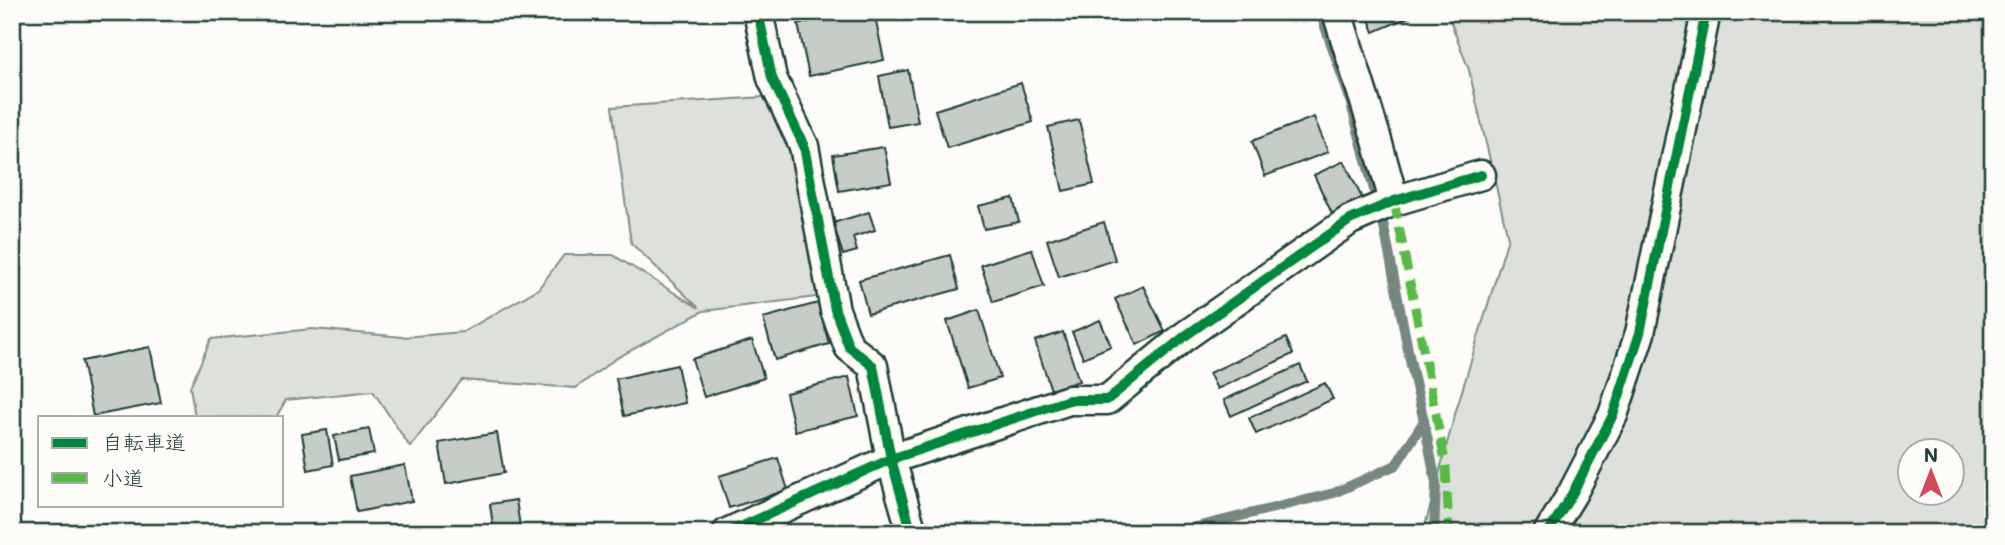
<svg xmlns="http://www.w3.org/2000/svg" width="2005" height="545" viewBox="0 0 2005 545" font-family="Mali,'Klee One',sans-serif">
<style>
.green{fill:#dde0db;stroke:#7e8e88;stroke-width:2;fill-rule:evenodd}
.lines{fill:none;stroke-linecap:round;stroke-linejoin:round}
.stream{stroke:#75877f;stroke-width:10}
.building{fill:#c6cdc7;stroke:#1f3d34;stroke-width:2}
.street-casing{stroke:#1f3d34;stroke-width:33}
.street{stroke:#fdfcf7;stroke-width:28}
.quiet{stroke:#58b947;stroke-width:9;stroke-dasharray:18 9;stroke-linecap:butt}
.cycleway-casing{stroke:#fdfcf7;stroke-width:15}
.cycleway{stroke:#00873e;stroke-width:10}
</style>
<rect width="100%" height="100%" fill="#fdfcf7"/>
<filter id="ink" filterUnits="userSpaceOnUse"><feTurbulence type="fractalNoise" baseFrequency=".0143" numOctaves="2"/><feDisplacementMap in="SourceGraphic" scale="14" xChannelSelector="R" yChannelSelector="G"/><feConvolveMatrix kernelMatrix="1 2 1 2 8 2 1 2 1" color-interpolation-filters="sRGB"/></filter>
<g filter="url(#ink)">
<g class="green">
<path d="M1447,12H1714L1634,342L1718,12H1993V533H1423L1455,414L1508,238L1469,70ZM1910,450H1952V492H1910Z"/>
<polygon points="781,96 833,295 703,311 615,359 576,388 462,380 410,447 373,391 286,400 276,417 195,417 190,387 211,339 313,329 403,337 463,332 538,289 564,255 613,255 699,308 631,243 612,107"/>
</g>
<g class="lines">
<g class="stream">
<polyline points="1320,12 1348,93 1384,227 1411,365 1424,421 1436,483 1434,533"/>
<polyline points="1172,533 1334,493 1396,465 1424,421"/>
</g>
</g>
<g class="building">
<polygon points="855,12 874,12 884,60 809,76 798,24"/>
<polygon points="1035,12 1060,12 1061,18 1036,21"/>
<polygon points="1366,12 1415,12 1416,14 1374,32"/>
<polygon points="908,70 918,122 888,127 879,76"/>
<polygon points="1021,83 1033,122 947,148 935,110"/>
<polygon points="1314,117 1328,152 1265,176 1252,141"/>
<polygon points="1079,120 1094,184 1063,191 1048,127"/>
<polygon points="884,147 891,182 839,191 833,155"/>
<polygon points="1344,161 1365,204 1334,218 1314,175"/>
<polygon points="1013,198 1019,222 984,229 978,206"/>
<polygon points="869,212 875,230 853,237 857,251 843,255 833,223"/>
<polygon points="1104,222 1115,260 1059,277 1047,240"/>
<polygon points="1032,249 1044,286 993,302 981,265"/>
<polygon points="950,255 959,289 868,314 859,280"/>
<polygon points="1143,286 1165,331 1137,345 1115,299"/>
<polygon points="818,303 829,344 775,360 763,318"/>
<polygon points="979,310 1000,378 968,388 947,321"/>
<polygon points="1100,320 1111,346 1083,358 1072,332"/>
<polygon points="1063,332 1079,381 1051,390 1035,341"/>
<polygon points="1286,338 1293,354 1217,389 1209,373"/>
<polygon points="752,340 764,378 704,397 692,359"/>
<polygon points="150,347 161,403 93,416 82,361"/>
<polygon points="677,365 685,403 624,416 616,379"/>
<polygon points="1300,365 1307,381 1231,416 1224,400"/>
<polygon points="849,377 858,416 795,431 786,393"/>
<polygon points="1325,383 1333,399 1256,434 1249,418"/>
<polygon points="369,429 374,454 339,460 334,436"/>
<polygon points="327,430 333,465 308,470 302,434"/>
<polygon points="497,433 504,473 446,484 439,443"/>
<polygon points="778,458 788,490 729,508 719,476"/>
<polygon points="405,465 412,501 357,512 350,476"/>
<polygon points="516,500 521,533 494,533 490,504"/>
</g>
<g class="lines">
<g class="street-casing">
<g id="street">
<polyline points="758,12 772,78 804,146 835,310 849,347 873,366 891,459 912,533"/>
<polyline points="1337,12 1376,137 1394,201"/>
<polyline points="727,533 891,459 1069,400 1107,400 1185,336 1350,220 1394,201 1481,175"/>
<polyline points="1548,533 1572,494 1613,415 1640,333 1704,22 1704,12"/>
</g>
</g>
<use href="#street" class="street"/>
<polyline class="quiet" points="1394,201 1446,466 1449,533"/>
<g class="cycleway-casing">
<g id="cycleway">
<polyline points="758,12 772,78 804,146 835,310 849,347 873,366 891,459 912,533"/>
<polyline points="727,533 891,459 1069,400 1107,400 1185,336 1350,220 1394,201 1481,175"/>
<polyline points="1548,533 1572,494 1613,415 1640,333 1704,22 1704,12"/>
</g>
</g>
<use href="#cycleway" class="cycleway"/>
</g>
</g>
<rect width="2005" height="545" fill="none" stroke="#fdfcf7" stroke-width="42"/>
<rect x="21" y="21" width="1963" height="503" fill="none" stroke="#1f3d34" stroke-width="2.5" filter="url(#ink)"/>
<rect x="38" y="416" width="245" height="91" fill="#fdfcf7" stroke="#a4b0a9" stroke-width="2"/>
<rect x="52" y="438" width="35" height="10" fill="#00873e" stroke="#a4b0a9" stroke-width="2"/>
<text x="102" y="450" font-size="21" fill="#1f3d34">自転車道</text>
<rect x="52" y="473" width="35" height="10" fill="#58b947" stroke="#a4b0a9" stroke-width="2"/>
<text x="102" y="486" font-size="21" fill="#1f3d34">小道</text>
<g transform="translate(1931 472)"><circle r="33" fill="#fdfcf7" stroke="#a4b0a9" stroke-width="2"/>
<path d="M0-5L12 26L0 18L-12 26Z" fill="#d1495b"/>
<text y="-10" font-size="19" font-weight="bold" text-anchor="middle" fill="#1f3d34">N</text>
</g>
</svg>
